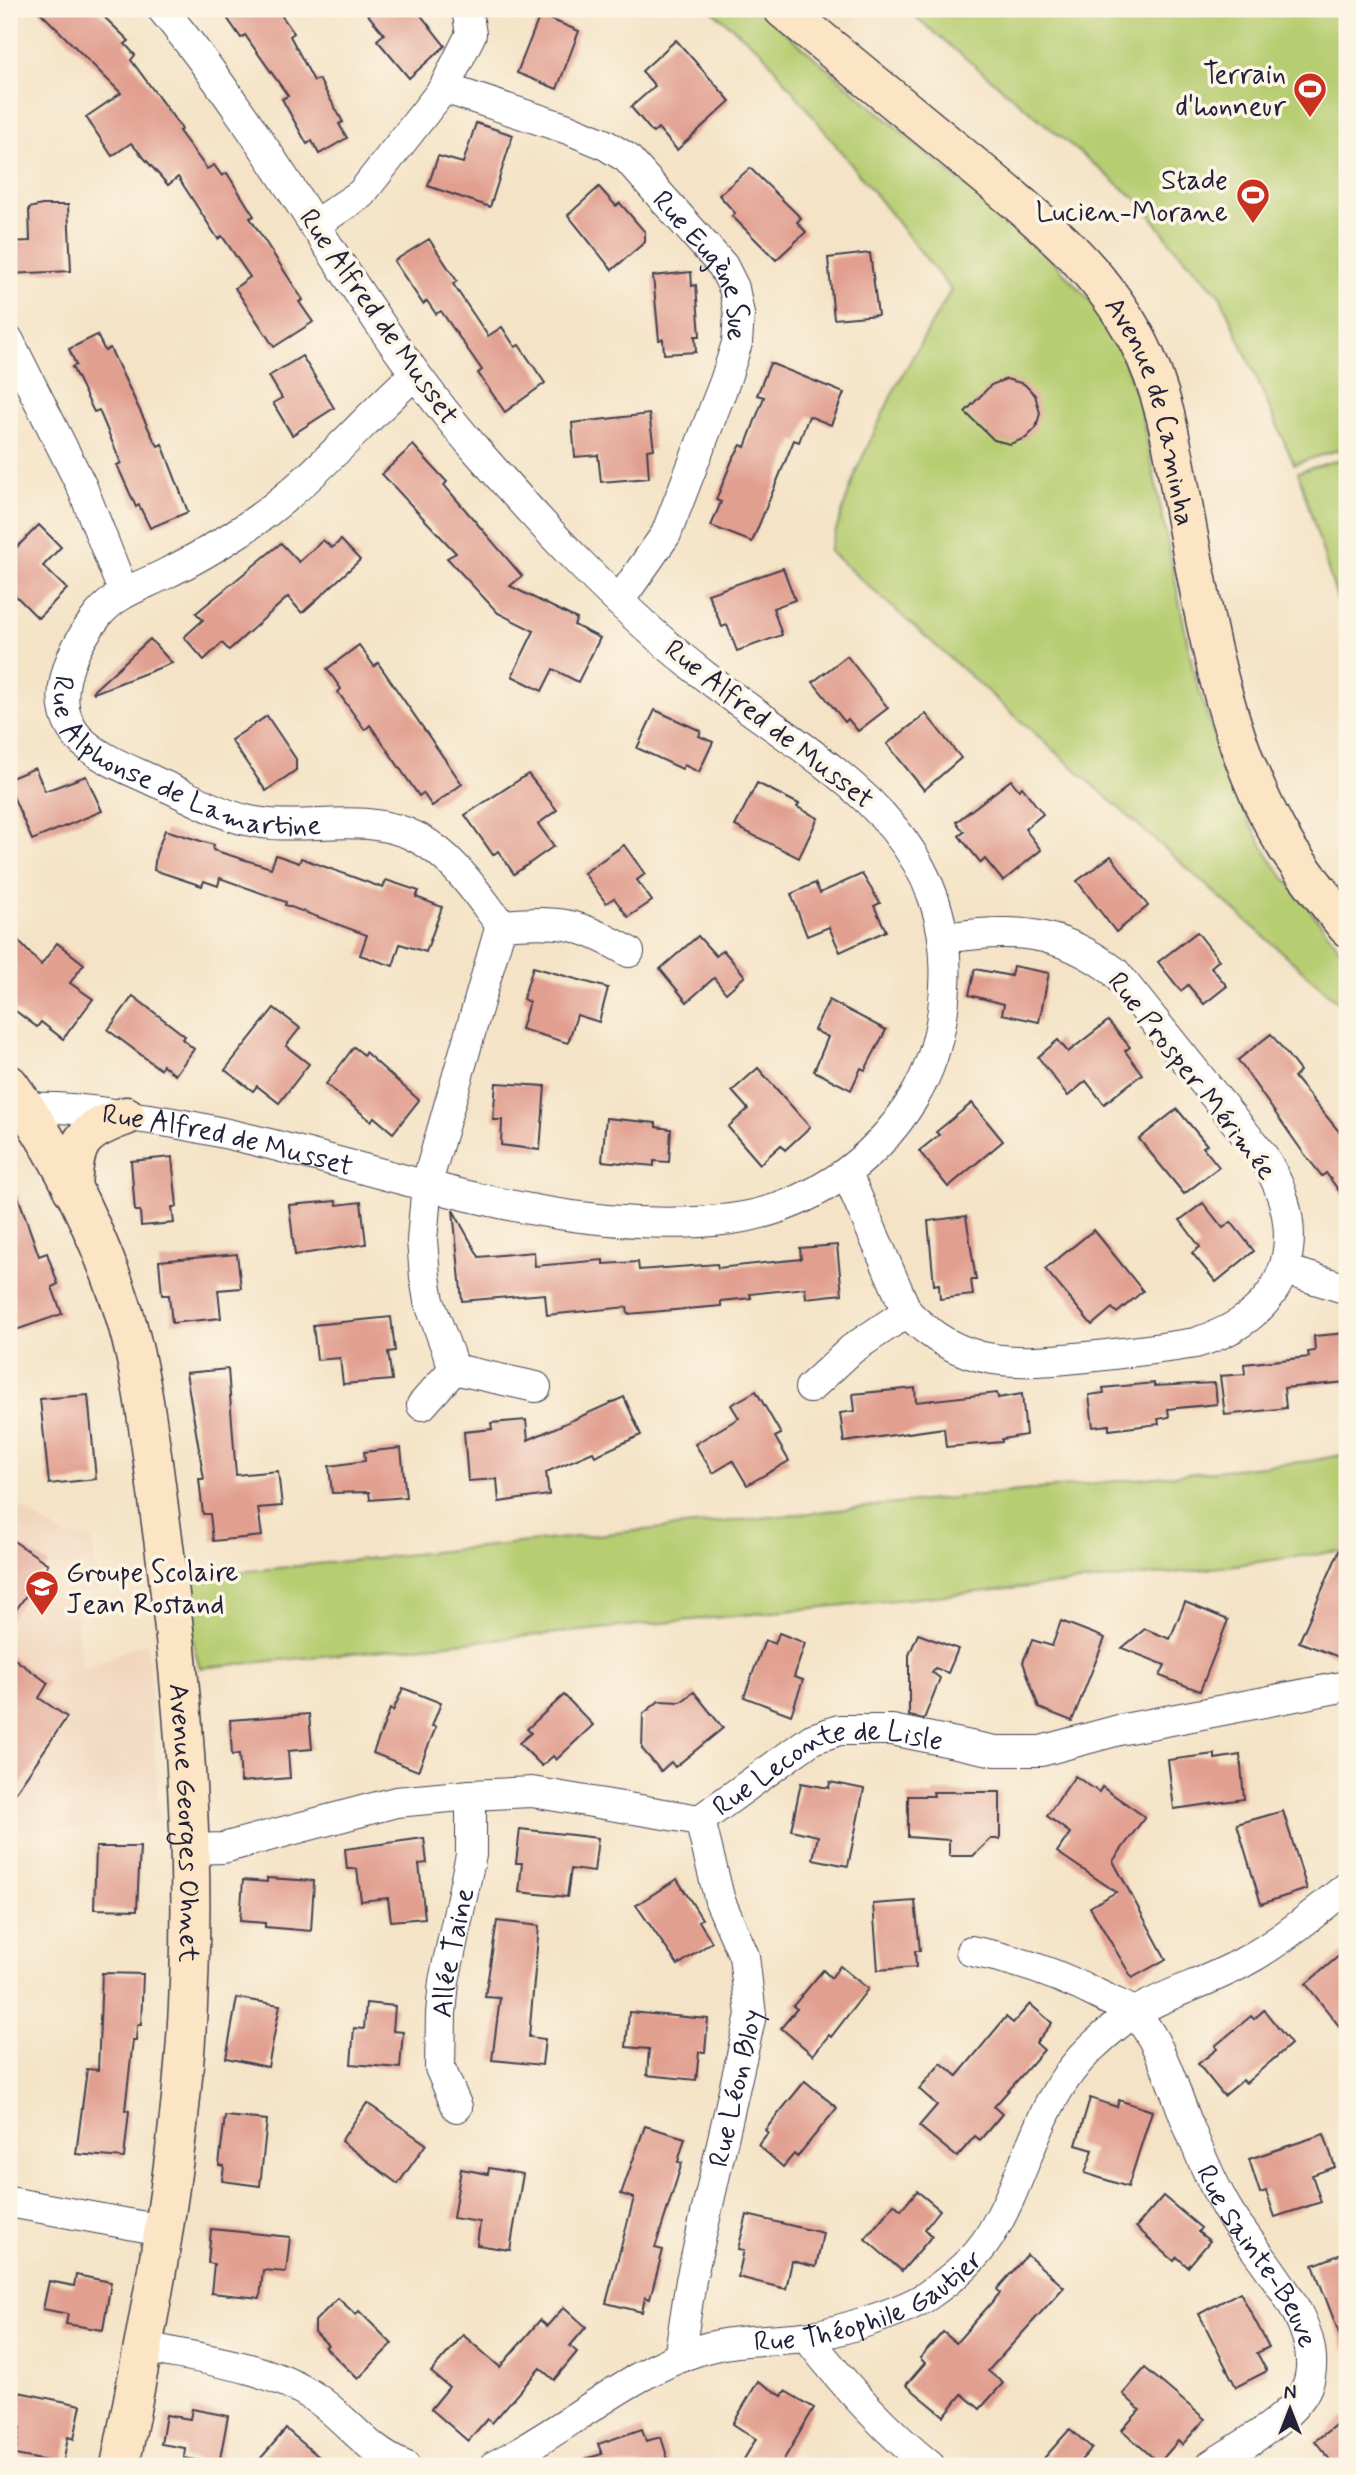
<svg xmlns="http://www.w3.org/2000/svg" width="1356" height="2475" viewBox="0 0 1356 2475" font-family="Mynerve,sans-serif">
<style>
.built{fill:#f1d5bd}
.green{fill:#b7cd72;stroke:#6c7856;stroke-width:2}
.building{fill:#e19f90}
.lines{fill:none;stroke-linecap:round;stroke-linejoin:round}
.street-casing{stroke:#423f50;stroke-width:32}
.secondary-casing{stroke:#423f50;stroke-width:41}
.street{stroke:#fff;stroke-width:30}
.secondary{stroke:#fce5c4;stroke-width:38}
.labels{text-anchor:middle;stroke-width:7;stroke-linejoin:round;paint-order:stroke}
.poi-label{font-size:28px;fill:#22223b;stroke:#fcf5e5;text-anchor:end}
.street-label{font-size:28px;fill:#22223b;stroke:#fcf5e5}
</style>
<rect width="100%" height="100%" fill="#fcf5e5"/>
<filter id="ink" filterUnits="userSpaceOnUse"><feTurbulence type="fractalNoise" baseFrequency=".0143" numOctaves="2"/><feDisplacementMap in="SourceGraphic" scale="14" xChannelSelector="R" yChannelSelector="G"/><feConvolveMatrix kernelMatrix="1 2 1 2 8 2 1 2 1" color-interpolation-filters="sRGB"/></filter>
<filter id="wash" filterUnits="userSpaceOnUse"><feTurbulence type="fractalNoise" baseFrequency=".00686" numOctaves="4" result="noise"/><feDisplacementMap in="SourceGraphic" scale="28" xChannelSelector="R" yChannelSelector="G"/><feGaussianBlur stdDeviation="1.57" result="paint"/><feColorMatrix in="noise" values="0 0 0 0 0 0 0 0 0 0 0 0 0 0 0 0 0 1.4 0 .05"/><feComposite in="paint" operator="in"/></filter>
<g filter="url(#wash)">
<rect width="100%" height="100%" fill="#f4e3c6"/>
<polygon class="built" points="9,1449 15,1504 64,1536 92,1539 98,1590 73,1593 82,1669 147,1642 160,1823 9,1831"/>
<g class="green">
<polygon points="710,9 758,9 1055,263 1095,306 1114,337 1128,370 1142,416 1194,674 1220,755 1248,820 1273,863 1347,957 1347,1010 829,551 856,471 895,388 951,290 761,51"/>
<polygon points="906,9 1347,9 1347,447 1294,464 1220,295 1174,247 1142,204"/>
<polygon points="1347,457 1347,631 1298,472"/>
<path d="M1347,1454V1550L1184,1572L200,1668C190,1639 188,1607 191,1577L1310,1461Z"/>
</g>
<g id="blocks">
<g class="building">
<polygon points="37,9 96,9 129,41 125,44 135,55 131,60 182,129 179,131 207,169 214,165 222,176 227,173 254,216 250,218 303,300 299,302 313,322 274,347 235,288 250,277 222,236 218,239 178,177 168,185 131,143 112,156 86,117 121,93"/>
<polygon points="221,9 284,9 279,12 294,33 290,36 314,81 319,79 343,122 339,124 347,138 319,154 312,141 307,144 282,99 288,96 245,35 241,38"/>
<polygon points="363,9 416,9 445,46 409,78 377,40 384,34"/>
<polygon points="540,15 579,31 557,89 517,73"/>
<polygon points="676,40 730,101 677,150 658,128 653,133 631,107 655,86 642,71"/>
<polygon points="476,123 513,135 490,207 428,186 438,156 463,163"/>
<polygon points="750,168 801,218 797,222 806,232 776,260 732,216 735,213 719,195"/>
<polygon points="599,187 616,206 620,203 645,232 645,242 612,270 568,215"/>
<polygon points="42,205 68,205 71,271 9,274 9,242 30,241 29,208"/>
<polygon points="429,239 457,281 453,284 488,336 502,327 515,347 519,345 545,383 505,412 478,373 482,370 441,311 436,314 427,301 423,304 394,261"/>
<polygon points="870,253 878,315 834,319 828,258"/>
<polygon points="691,272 692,286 696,285 700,336 695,336 696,352 664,354 663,339 659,340 653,276"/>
<polygon points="97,335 105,351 110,348 153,438 158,446 162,444 188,512 150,528 139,505 136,507 117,465 121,463 99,410 94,412 72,367 76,365 69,349"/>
<polygon points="302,356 334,408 292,435 273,403 282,398 269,376"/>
<polygon points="770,363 844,393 831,425 809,416 799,442 794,440 752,542 711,526 721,502 716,500 733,458 741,445 745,447 764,397 757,395"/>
<polygon points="1006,379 1024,384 1035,395 1040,413 1036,428 1026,438 1010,444 994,440 965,412 991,385"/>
<polygon points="649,414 654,449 647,450 649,478 601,482 598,455 575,457 572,423"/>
<polygon points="413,445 447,482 444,485 522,576 510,586 577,619 574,625 600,638 578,682 553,669 542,691 512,676 534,631 498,613 447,558 456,553 382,474"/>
<polygon points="39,525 61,547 43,566 67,589 38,618 9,589 9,555"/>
<polygon points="323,540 332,548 341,540 360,560 302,613 288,597 229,650 222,643 204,660 184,637 203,620 196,613 281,543 299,562"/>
<polygon points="783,568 795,600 773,608 782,635 737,651 727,625 722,627 708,594"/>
<polygon points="150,639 172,663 94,693 93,691"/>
<polygon points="359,645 374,666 378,663 462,784 432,806 423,793 419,796 370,725 365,730 338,692 341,689 327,669"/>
<polygon points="847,656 888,708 858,731 848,719 845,722 813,682"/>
<polygon points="655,710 701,731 699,736 713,742 699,772 684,765 682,769 637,748"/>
<polygon points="926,714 961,758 924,790 887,744"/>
<polygon points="267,716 296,759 296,770 266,791 231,740"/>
<polygon points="35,768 45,791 86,776 102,811 32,840 9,787 9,779"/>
<polygon points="528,774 557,810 538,824 554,846 514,874 498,851 493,855 465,815"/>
<polygon points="1011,780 1019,790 1022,787 1043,814 1025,829 1041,850 1003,881 985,859 981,863 959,836 964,832 956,822"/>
<polygon points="757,783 799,804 797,807 818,818 799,858 735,826"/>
<polygon points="165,830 214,845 213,850 271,868 276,855 299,863 301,858 383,888 386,880 419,891 416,897 442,907 426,952 400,944 393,966 360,955 367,935 285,905 286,902 220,878 218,886 204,881 202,886 154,870 156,854"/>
<polygon points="624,845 645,874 637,880 652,901 628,917 614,898 606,903 584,873"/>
<polygon points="1111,856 1148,906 1116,932 1077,881"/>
<polygon points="862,874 880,903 874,906 886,931 840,952 829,927 807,936 791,894 815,883 820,893"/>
<polygon points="9,931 41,965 57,943 84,964 70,983 93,999 63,1039 41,1022 37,1027 9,1006"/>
<polygon points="1197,932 1219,960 1211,967 1227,986 1204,1004 1188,985 1181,991 1158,962"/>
<polygon points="698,936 716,956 723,950 745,976 726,993 714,978 687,1002 660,969"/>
<polygon points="1013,966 1049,973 1039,1022 1002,1014 1004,1004 969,995 975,969 1011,976"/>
<polygon points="533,967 608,988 599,1022 577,1015 568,1043 521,1029 529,1002 523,999"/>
<polygon points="133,996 185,1036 182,1039 194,1049 175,1075 163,1065 160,1069 108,1030"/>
<polygon points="829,1000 886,1030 865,1070 861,1068 851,1090 814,1071 828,1037 814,1030"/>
<polygon points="274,1008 300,1028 286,1046 309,1064 279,1103 257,1086 253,1091 225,1070"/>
<polygon points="1108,1021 1130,1047 1125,1051 1142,1074 1104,1104 1086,1081 1068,1096 1038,1057 1058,1040 1068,1052"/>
<polygon points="1271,1034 1300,1071 1294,1077 1347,1141 1347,1202 1326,1173 1322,1176 1302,1151 1238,1060"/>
<polygon points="354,1047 364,1055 365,1052 419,1100 393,1133 374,1117 371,1121 326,1084"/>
<polygon points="758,1068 810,1127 785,1150 781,1145 760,1164 728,1127 748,1109 732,1091"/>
<polygon points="496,1083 545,1086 540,1150 501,1145 502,1120 493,1120"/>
<polygon points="972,1103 1003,1141 948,1187 919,1151 939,1135 936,1132"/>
<polygon points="1177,1109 1207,1145 1203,1147 1219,1167 1184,1194 1139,1139"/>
<polygon points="606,1118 656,1123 656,1127 671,1129 669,1162 654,1161 654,1166 602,1161"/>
<polygon points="172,1157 177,1207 172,1207 174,1223 141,1226 140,1211 135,1211 131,1161"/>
<polygon points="13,1182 39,1256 47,1253 58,1284 52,1287 62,1314 16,1330 9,1311 9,1183"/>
<polygon points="336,1201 337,1205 361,1202 366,1244 295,1255 289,1205"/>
<polygon points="1203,1203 1223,1228 1231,1222 1254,1251 1216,1282 1192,1253 1200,1247 1180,1220"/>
<polygon points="453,1210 479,1257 534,1252 535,1266 603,1260 603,1264 638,1262 639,1270 717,1264 718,1268 801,1259 800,1248 837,1245 842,1294 806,1298 805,1288 750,1294 751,1298 721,1301 721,1306 628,1314 627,1307 547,1315 545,1294 462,1301"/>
<polygon points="966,1216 976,1280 971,1280 973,1295 940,1299 939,1284 934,1285 928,1221"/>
<polygon points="1094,1230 1143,1291 1117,1313 1112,1308 1092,1325 1045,1269"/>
<polygon points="237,1254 241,1288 218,1290 221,1318 172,1323 169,1295 162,1295 159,1261"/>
<polygon points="391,1317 395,1351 388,1352 392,1380 343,1384 340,1358 317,1360 313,1325"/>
<polygon points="1347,1333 1347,1382 1284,1388 1286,1408 1225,1415 1220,1376 1245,1374 1244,1364 1309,1357 1308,1352 1315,1351 1314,1336"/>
<polygon points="228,1369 236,1475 278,1471 282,1506 258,1508 262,1536 213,1541 210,1514 203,1514 199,1479 204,1479 186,1373"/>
<polygon points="1154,1383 1154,1386 1215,1383 1217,1404 1168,1409 1169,1417 1158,1419 1159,1424 1109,1430 1109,1425 1093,1427 1089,1395 1104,1393 1103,1388"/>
<polygon points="915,1388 916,1402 997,1393 998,1398 1022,1394 1026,1435 1002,1439 1002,1442 946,1447 944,1428 844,1442 840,1413 855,1411 853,1394"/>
<polygon points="756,1391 781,1434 775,1437 789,1461 747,1485 733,1461 713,1473 695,1444 739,1418 731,1405"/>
<polygon points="88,1395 96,1479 49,1484 40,1399"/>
<polygon points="624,1397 641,1435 595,1456 593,1452 546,1472 549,1495 499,1502 497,1479 468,1481 464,1432 492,1429 491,1423 526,1420 528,1440"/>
<polygon points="401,1448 406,1497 370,1500 369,1492 332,1493 329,1466 365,1461 364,1452"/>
<polygon points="1347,1533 1347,1660 1299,1642"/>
<polygon points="9,1538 48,1564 9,1620"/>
<polygon points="1185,1602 1228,1620 1200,1691 1160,1676 1165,1665 1122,1648 1145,1629 1170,1639"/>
<polygon points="1061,1621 1105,1638 1072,1721 1039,1708 1023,1662 1032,1640 1052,1646"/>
<polygon points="779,1633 805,1643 794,1677 803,1680 791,1715 744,1697 765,1640 775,1644"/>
<polygon points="918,1634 958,1649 948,1673 935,1668 932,1672 940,1678 924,1719 909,1716 909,1655"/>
<polygon points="9,1655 48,1683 39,1698 67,1717 9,1802"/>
<polygon points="403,1688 441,1703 432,1726 436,1727 418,1771 373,1753 390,1709 393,1711"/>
<polygon points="694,1692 723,1728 675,1767 671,1762 661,1771 642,1749 643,1714 659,1701 681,1702"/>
<polygon points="564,1695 593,1725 556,1760 553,1756 542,1766 519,1743 531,1733 527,1729"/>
<polygon points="309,1714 312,1749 288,1751 290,1778 241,1782 239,1754 232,1755 230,1720"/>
<polygon points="1215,1754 1215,1759 1240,1755 1244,1799 1174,1809 1168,1760"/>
<polygon points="1075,1776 1099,1792 1102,1787 1145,1817 1113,1861 1166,1959 1132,1978 1090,1907 1116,1892 1057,1852 1070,1833 1047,1816"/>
<polygon points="830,1782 864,1789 848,1866 813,1859 818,1836 791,1830 801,1783 829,1788"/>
<polygon points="933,1792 1000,1792 1000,1839 991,1839 973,1856 949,1856 949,1840 908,1837 908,1796 934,1796"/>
<polygon points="1283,1811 1307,1889 1261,1904 1237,1824"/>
<polygon points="520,1829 598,1838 594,1872 571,1869 567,1897 519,1892 522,1863 516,1863"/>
<polygon points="424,1838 427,1863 419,1864 425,1918 391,1921 388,1898 361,1901 357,1869 347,1869 345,1849"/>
<polygon points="96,1847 140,1847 137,1910 94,1909"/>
<polygon points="267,1878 314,1881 311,1931 265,1927 265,1923 240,1921 243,1880 267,1882"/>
<polygon points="677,1879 702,1919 699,1921 712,1942 678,1965 636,1905"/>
<polygon points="915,1901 920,1951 915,1951 916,1967 878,1970 873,1904"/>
<polygon points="497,1921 539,1926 529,2037 545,2039 542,2065 492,2060 500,1998 485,1997"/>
<polygon points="1347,1949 1347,2036 1306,1984"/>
<polygon points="840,1966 868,1989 831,2037 829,2035 813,2055 781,2028 797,2009 793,2006 823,1970 831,1978"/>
<polygon points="102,1973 143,1974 141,2025 137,2025 136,2040 133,2040 125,2110 129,2111 124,2158 76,2154 87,2069 98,2070"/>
<polygon points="237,1998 280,2005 268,2067 226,2058"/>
<polygon points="366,2003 395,2006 393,2031 403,2032 400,2068 351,2064 354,2028 364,2029"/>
<polygon points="1030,2004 1052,2023 1036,2043 1044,2050 994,2107 1002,2114 980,2140 975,2136 957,2157 919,2126 937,2105 919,2089 941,2063 957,2076 1006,2017 1013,2023"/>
<polygon points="1264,2010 1291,2044 1246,2083 1243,2080 1224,2096 1198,2064 1217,2049 1215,2046 1251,2016 1254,2019"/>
<polygon points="629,2012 708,2019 705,2052 699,2052 696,2080 647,2075 649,2049 626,2047"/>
<polygon points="805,2081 837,2108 797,2157 794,2154 783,2167 758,2145 768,2133 765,2130"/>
<polygon points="1090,2098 1117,2107 1119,2100 1152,2111 1128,2187 1085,2173 1093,2150 1076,2145"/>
<polygon points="367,2103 426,2144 398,2184 341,2141"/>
<polygon points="225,2116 267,2120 260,2186 222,2181 224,2166 219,2165"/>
<polygon points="645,2126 685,2138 678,2162 682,2163 655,2248 663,2250 650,2299 645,2297 642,2312 606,2303 634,2198 621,2194"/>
<polygon points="1324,2134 1335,2167 1312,2175 1321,2202 1275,2217 1266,2191 1260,2193 1249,2159"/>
<polygon points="489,2168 523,2174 510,2250 477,2245 480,2222 453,2218 461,2169 488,2174"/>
<polygon points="917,2191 940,2210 925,2229 932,2236 902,2271 865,2239 894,2204 901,2210"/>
<polygon points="1163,2196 1201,2228 1198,2232 1210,2241 1188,2267 1177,2257 1174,2261 1136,2227"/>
<polygon points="747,2215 823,2233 816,2267 792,2261 786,2289 738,2277 744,2250 738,2249"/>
<polygon points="211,2229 290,2237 286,2272 263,2270 260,2298 211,2293 214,2264 208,2263"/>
<polygon points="1347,2252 1347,2349 1345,2349 1313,2265"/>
<polygon points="1027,2255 1064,2287 988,2371 1003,2383 980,2409 962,2394 944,2416 906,2385 925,2363 920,2358 943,2332 956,2343 1000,2293 997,2289"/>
<polygon points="76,2275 111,2282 103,2330 66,2324 68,2314 43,2309 49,2281 74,2286"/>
<polygon points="1240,2292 1269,2347 1257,2353 1267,2371 1236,2387 1199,2314"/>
<polygon points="338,2298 356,2315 359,2311 392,2344 358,2379 325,2347 328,2345 315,2332 315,2321"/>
<polygon points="564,2307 586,2327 570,2346 577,2352 554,2380 540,2368 492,2423 487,2419 468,2441 431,2409 449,2387 431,2372 463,2335 500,2367 540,2320 547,2326"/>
<polygon points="1145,2368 1205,2419 1182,2445 1178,2441 1159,2463 1122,2430 1140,2410 1123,2394"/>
<polygon points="758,2381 782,2396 785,2391 814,2408 780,2466 740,2466 756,2439 733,2424"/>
<polygon points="9,2390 81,2405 74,2439 68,2437 63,2464 15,2455 20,2427 9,2425"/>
<polygon points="192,2409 228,2416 219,2464 184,2458 185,2448 161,2444 166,2415 190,2419"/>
<polygon points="1347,2416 1347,2466 1335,2466 1315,2441"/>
<polygon points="286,2429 330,2466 254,2466"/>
<polygon points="642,2429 646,2441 661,2437 670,2466 586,2466 585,2459 602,2454 598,2444"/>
<polygon points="1070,2429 1092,2448 1076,2466 1037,2466"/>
</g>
</g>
</g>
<g filter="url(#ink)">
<use href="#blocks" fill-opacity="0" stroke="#423f50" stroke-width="2"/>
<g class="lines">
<g class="street-casing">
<g id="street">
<path id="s1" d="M444,88L568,129L604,144L627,158L723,266L734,288L739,314L737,343L725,381L666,534L619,601"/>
<polyline points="314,225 361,194 444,88 471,34 467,9"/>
<polyline points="9,341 82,487 123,591"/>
<path id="s2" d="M415,374C357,426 308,487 242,530C219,545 194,560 169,572C143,586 118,591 98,615C71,649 43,707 84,743C105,761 133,771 158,783C187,795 216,813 246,820C303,834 363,809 418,838C453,856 477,894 501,925C559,920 578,922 629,952"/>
<path id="s3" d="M9,1110C55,1103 105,1113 150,1119C341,1148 536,1243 731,1219C807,1209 873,1164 913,1099C933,1066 943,1026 945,987C955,819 806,758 696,669C616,605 545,529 478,452C358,315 278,148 162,9"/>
<path d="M847,1174L907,1312C961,1369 1015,1364 1087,1357C1123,1353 1159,1349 1195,1343C1289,1316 1314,1237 1263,1156L1115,972C1059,929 1012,928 944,938"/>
<polyline points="1286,1270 1347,1289"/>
<polyline points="454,1369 429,1301 425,1277 422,1240 427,1183 501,925"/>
<polyline points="810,1388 852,1349 907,1312"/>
<polyline points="422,1405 454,1369 536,1387"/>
<path id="s4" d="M191,1849L223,1848L396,1802L471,1795L532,1792L700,1820L812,1739L839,1730H892L995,1751H1041L1119,1730L1347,1686"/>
<path id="s5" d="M971,1951C1020,1960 1061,1975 1105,1998C1114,2003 1127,2007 1134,2013C1159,2036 1176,2096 1189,2127C1200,2155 1212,2183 1227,2209C1255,2256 1321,2318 1310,2376C1304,2414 1241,2445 1210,2466"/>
<path id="s6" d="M457,2107L440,2068L441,2014L444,1981L471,1855V1795"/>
<polyline points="9,2202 162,2230"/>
<path d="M807,2337C844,2385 883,2428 930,2466"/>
<path d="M143,2347C201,2359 266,2365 316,2398C347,2419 369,2453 405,2466"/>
<path id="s7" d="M679,2358L691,2280L751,2015L744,1956L720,1901L700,1820"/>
<path id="s8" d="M494,2466C565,2431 625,2374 702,2349C735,2339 769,2341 804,2337C832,2334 903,2312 927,2296C950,2280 974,2261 989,2237C1028,2175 1036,2099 1092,2047C1104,2036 1119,2022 1134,2013C1167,1993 1208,1982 1242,1963C1281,1942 1313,1914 1347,1887"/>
</g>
</g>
<g class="secondary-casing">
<g id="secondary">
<path id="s9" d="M783,9C841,57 899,105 957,152C1025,209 1096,260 1138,341C1169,400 1176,472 1189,537C1209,643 1230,757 1289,851C1307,877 1327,902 1347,927"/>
<path id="s10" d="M9,1084C55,1146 91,1219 117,1292C144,1367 152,1459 163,1538C186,1712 199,1889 184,2065C173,2199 146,2334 120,2466"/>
<path d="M72,1189C74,1141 81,1132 126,1116"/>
</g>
</g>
<use href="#street" class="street"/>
<use href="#secondary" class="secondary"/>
</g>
</g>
<defs>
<g id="stadium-pin" transform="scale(1.75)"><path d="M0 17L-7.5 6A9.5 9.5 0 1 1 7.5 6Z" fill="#c8321e" stroke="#fcf5e5"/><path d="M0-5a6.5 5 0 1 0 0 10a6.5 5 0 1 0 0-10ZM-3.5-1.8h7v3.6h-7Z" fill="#fff"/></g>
<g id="school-pin" transform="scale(1.75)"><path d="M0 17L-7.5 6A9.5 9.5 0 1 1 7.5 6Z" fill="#c8321e" stroke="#fcf5e5"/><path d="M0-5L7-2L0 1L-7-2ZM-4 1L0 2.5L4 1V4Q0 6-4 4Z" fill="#fff"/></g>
</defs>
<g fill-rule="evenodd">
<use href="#stadium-pin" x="1310" y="89"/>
<use href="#stadium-pin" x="1253" y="195"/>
<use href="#school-pin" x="42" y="1587"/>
</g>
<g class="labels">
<g class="poi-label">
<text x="1286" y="83">Terrain<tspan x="1286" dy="32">d'honneur</tspan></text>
<text x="1228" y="189">Stade<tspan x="1228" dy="32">Lucien-Morane</tspan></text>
<text x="66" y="1581" text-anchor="start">Groupe Scolaire<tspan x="66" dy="32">Jean Rostand</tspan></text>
</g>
<g class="street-label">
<text dy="10" stroke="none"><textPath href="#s1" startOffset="332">Rue Eugène Sue</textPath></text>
<text transform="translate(380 316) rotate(55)" y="10">Rue Alfred de Musset</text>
<text dy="10" stroke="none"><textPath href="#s9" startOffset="560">Avenue de Caminha</textPath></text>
<text transform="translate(770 723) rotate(38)" y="10">Rue Alfred de Musset</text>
<text dy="10" stroke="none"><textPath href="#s2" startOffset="635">Rue Alphonse de Lamartine</textPath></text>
<text transform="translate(1193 1075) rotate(52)" y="10">Rue Prosper Mérimée</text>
<text dy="10" stroke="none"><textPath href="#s3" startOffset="222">Rue Alfred de Musset</textPath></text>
<text dy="10" stroke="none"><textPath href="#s4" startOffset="663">Rue Leconte de Lisle</textPath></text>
<text dy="10" stroke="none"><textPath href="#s10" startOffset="772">Avenue Georges Ohnet</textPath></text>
<text dy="10" stroke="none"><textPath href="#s6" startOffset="159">Allée Taine</textPath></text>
<text dy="10" stroke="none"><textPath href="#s7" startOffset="276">Rue Léon Bloy</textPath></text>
<text dy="10" stroke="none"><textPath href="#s5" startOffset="450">Rue Sainte-Beuve</textPath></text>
<text dy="10" stroke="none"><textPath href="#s8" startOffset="415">Rue Théophile Gautier</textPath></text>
</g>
</g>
<rect width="1356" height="2475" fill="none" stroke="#fcf5e5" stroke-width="35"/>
<g transform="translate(1290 2409)" stroke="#fcf5e5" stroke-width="5" paint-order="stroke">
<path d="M0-5L12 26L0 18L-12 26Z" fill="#22223b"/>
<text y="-10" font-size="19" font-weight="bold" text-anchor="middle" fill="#22223b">N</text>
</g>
</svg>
